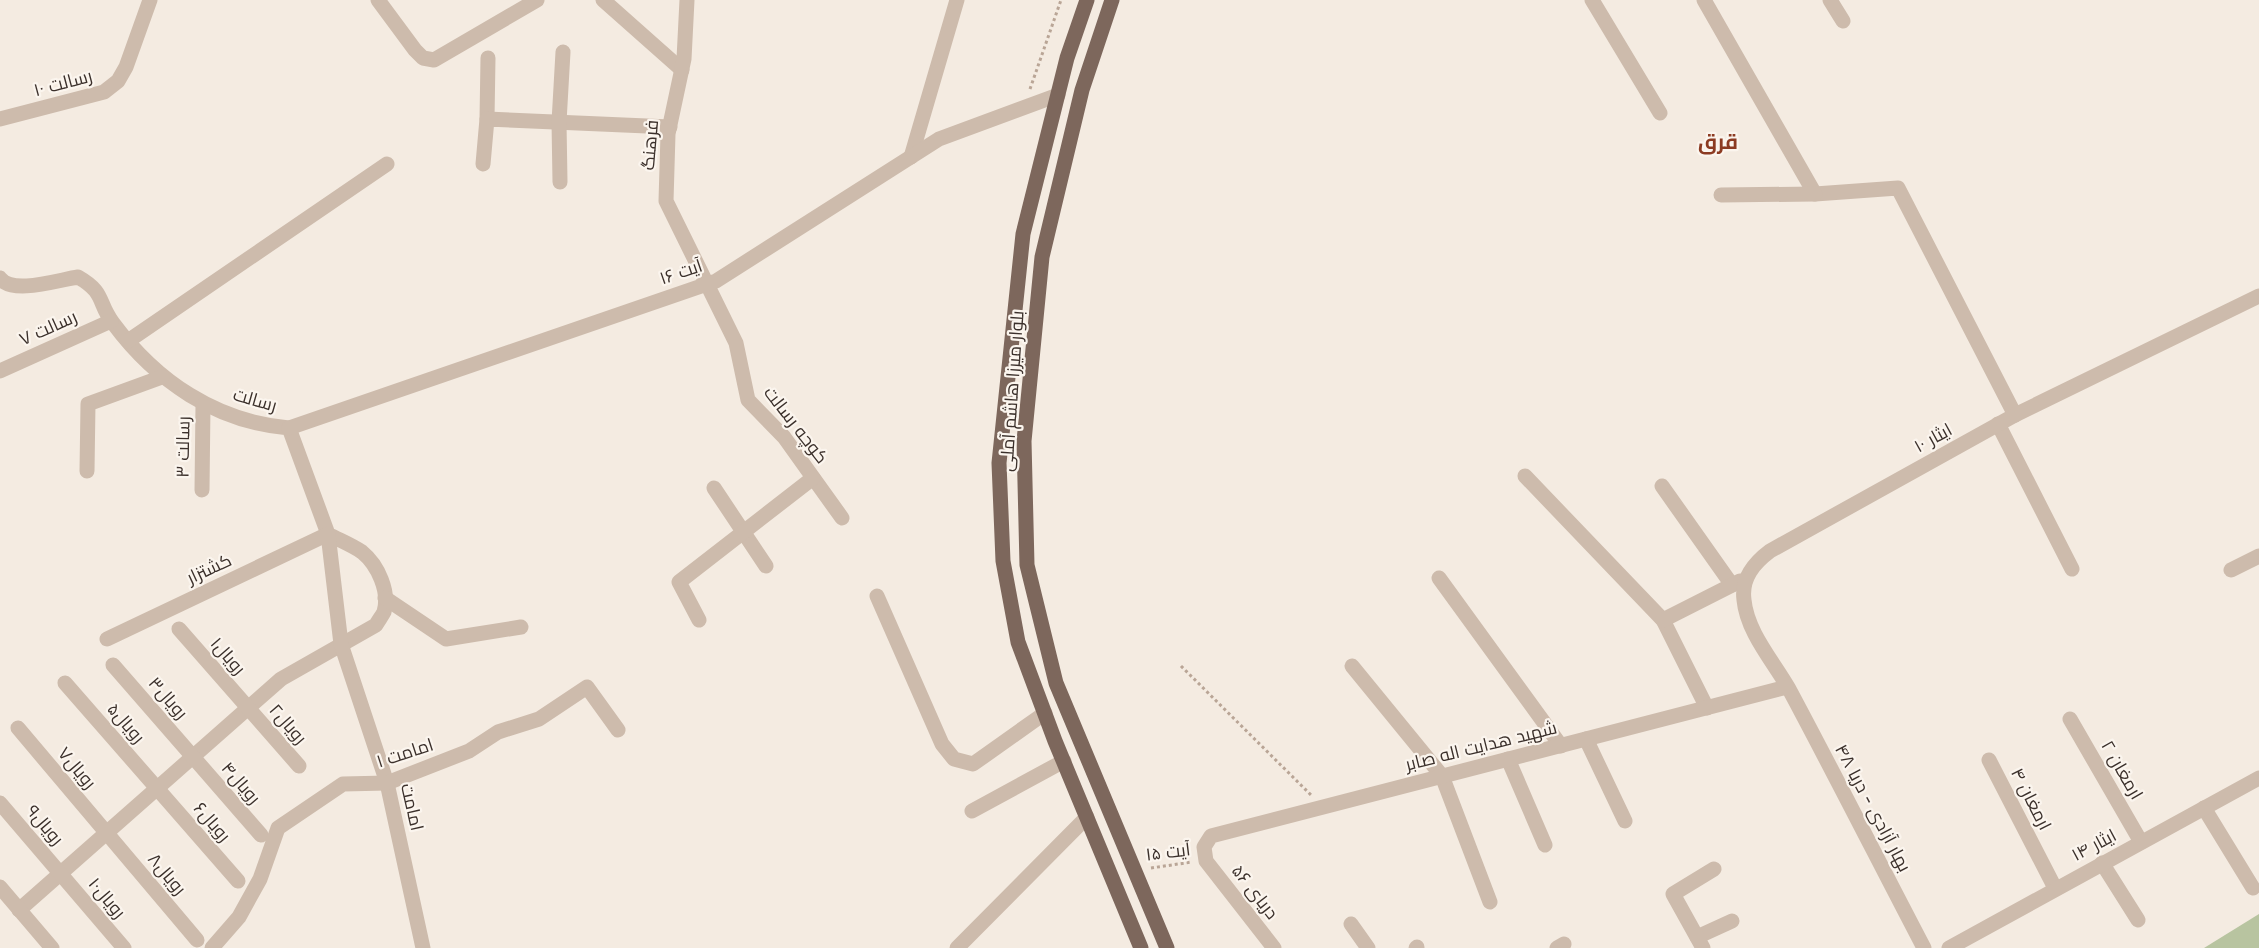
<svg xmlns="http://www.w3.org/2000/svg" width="2259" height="948" viewBox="0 0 2259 948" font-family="Inter,Cairo,sans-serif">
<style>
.green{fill:#b8c4a0}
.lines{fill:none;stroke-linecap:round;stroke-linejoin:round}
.path{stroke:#b9a596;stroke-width:3;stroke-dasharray:3 3;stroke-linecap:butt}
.minor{stroke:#cdbbac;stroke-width:15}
.major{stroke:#7d675c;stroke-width:15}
.labels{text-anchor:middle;stroke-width:4.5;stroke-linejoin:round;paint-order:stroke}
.street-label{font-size:18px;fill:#3b302b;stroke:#fbf5ee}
.quarter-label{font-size:21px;font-weight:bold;fill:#8c3b22;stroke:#fbf5ee}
</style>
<rect width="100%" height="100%" fill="#f4ebe1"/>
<polygon class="green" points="2259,914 2259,948 2204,948"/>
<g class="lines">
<g class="path">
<polyline points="1030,89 1061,0"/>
<polyline points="1181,666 1311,795"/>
<polyline points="1151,868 1192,862"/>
</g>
<g class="minor">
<polyline points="378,0 415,50 423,58 434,60 537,0"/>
<polyline points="603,0 682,70"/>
<polyline points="687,0 684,59 668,134 666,201 736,343 748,400 784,437 842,518"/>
<polyline points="1592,0 1660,113"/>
<polyline points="1704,0 1815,194 1898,188 2015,415"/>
<polyline points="1830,0 1843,21"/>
<polyline points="0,119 104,92 118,81 126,67 150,0"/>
<polyline points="487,119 488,58"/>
<polyline points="911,157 957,0"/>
<polyline points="483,164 487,119 670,127"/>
<polyline points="560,182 559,122 563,52"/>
<polyline points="1721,195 1815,194"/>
<path d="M0,278C12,295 58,280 78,277C106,293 97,302 113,323C156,381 216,422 289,428L328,534C339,540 352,545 362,552C378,565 390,592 384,612C382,616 378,621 376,625L281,679L19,910"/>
<polyline points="128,341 387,164"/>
<polyline points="0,371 111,321"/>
<polyline points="1998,424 2072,569"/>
<polyline points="289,428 716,281 939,139 1058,95"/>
<polyline points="87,471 88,404 162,377"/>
<polyline points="1525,476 1663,620 1707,708"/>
<polyline points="1662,486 1732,585"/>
<polyline points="714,488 766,566"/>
<polyline points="202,490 203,405"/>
<polyline points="2231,570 2259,556"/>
<polyline points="1439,578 1561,746"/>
<polyline points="877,596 942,744 954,759 973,764 1045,713"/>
<polyline points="385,598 446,639 521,627"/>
<polyline points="699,620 679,582 813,478"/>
<polyline points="1663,620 1740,581"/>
<polyline points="179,629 299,766"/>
<polyline points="107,639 328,534 341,644 387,783 423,948"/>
<polyline points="113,665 261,835"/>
<polyline points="1352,666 1442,776 1490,902"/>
<polyline points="65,683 238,881"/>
<polyline points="2070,719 2141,842"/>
<polyline points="18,728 197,940"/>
<polyline points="1586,739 1625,821"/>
<polyline points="1508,759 1545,845"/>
<polyline points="1989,760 2055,888"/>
<polyline points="0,803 124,948"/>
<polyline points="2204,808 2253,888"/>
<polyline points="972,811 1064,761"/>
<polyline points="2102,863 2138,920"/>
<polyline points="0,887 52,948"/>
<polyline points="1351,924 1368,948"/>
<polyline points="1697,937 1732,921"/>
<polyline points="212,948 239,917 260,879 278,828 343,784 387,783 469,751 498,732 539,719 587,687 618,730"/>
<polyline points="957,948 1087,817"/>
<polyline points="1274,948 1206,861 1204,847 1211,836 1787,687"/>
<polyline points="1416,948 1417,947"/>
<polyline points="1557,948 1564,944"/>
<polyline points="1703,948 1673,894 1714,869"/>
<path d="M1924,948C1879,862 1835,775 1789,689C1773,661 1747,632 1744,600C1741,578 1754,563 1770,551L2015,415L2259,296"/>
<polyline points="1949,948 2259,778"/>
</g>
<g class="major">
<polyline points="1087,0 1067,58 1023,234 999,463 1003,561 1018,642 1055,741 1141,948"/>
<polyline points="1112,0 1082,90 1042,257 1024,441 1027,565 1056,683 1167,948"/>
</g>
</g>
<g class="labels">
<g class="street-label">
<text transform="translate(63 83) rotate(-15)" y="6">رسالت ۱۰</text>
<text transform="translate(650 145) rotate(-85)" y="6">فرهنگ</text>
<text transform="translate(681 272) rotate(-19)" y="6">آیت ۱۶</text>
<text transform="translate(48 328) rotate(-24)" y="6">رسالت ۷</text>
<text transform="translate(1012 391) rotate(-86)" y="6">بلوار میرزا هاشم آملی</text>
<text transform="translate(255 400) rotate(16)" y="6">رسالت</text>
<text transform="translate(796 425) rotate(52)" y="6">کوچه رسالت</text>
<text transform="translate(1933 438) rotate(-29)" y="6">ایثار ۱۰</text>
<text transform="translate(183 447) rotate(-89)" y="6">رسالت ۳</text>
<text transform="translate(209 569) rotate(-25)" y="6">کشتزار</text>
<text transform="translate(228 656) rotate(49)" y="6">رویال۱</text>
<text transform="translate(168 698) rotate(49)" y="6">رویال۳</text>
<text transform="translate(126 723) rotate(49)" y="6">رویال۵</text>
<text transform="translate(288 724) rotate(49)" y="6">رویال۲</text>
<text transform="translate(1481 746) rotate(-14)" y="6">شهید هدایت اله صابر</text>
<text transform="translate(405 753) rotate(-18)" y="6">امامت ۱</text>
<text transform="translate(77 768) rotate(50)" y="6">رویال۷</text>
<text transform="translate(2122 770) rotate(60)" y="6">ارمغان ۲</text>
<text transform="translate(241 783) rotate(49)" y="6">رویال۴</text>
<text transform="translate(2031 799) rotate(63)" y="6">ارمغان ۴</text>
<text transform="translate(412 807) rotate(77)" y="6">امامت</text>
<text transform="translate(1873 808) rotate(62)" y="6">بهار آزادی - دریا ۴۸</text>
<text transform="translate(212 822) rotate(49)" y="6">رویال۶</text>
<text transform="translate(45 825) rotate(50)" y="6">رویال۹</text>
<text transform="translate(2094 845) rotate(-28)" y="6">ایثار ۱۴</text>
<text transform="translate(1168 852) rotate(-7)" y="6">آیت ۱۵</text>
<text transform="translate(167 874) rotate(50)" y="6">رویال۸</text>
<text transform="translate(1255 892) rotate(52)" y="6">دریای ۵۶</text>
<text transform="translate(107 898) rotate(50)" y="6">رویال۱۰</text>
</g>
<g class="quarter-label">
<text x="1718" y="149">قرق</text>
</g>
</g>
</svg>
